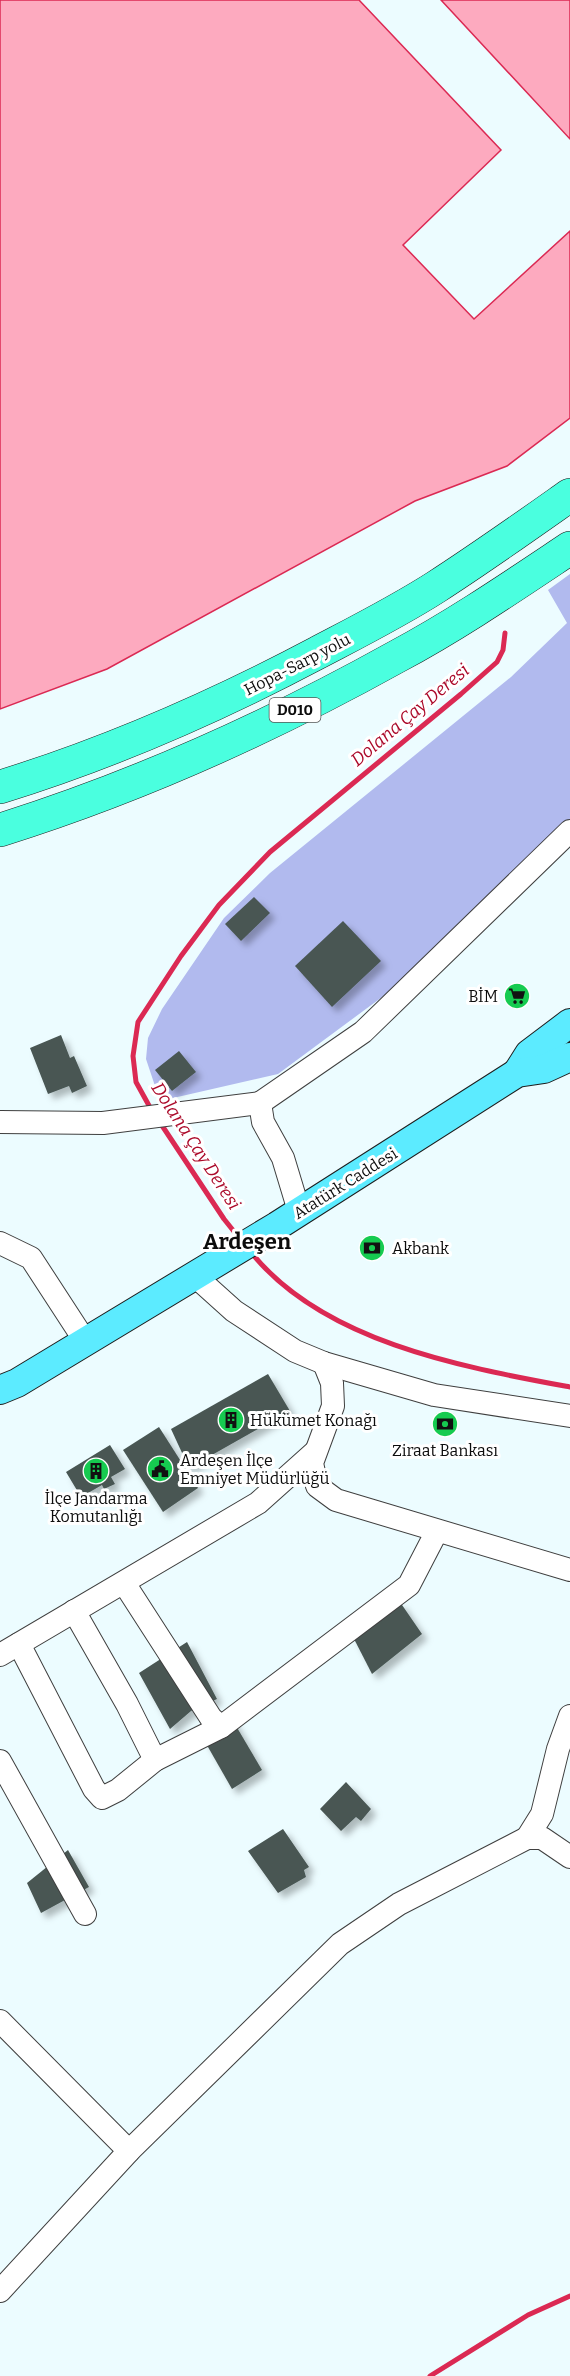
<svg xmlns="http://www.w3.org/2000/svg" width="570" height="2376" viewBox="0 0 570 2376" font-family="Bitter,serif">
<style>
.green{fill:#b1baee}
.water{fill:#fdaabf;stroke:#db2953;stroke-width:1.5}
.lines{fill:none;stroke-linecap:round;stroke-linejoin:round}
.stream{stroke:#db2953;stroke-width:5}
.building{fill:#485653;filter:url(#shadow)}
.minor-casing{stroke:#3f3f3f;stroke-width:24}
.major-casing{stroke:#1d1d1d;stroke-width:30}
.highway-casing{stroke:#1d1d1d;stroke-width:34}
.minor{stroke:#fff;stroke-width:22}
.major{stroke:#5cebff;stroke-width:28}
.highway{stroke:#4affdf;stroke-width:33}
.labels{text-anchor:middle;stroke-width:6;stroke-linejoin:round;paint-order:stroke}
.shield{fill:#fff;stroke:#555;stroke-width:1.5}
.shield-label{font-size:15px;font-weight:bold;fill:#0c0c0c}
.street-label{font-size:16px;fill:#0c0c0c;stroke:#fff}
.poi-label{font-size:16px;fill:#0c0c0c;stroke:#fff;text-anchor:start}
.water-label{font-size:18px;font-style:italic;fill:#ab0929;stroke:#fff}
.district-label{font-size:22px;font-weight:bold;fill:#0c0c0c;stroke:#fff}
</style>
<defs>
<filter id="shadow"><feDropShadow dx="5.5" dy="5.5" stdDeviation="3" flood-color="#0004"/></filter>
</defs>
<rect width="100%" height="100%" fill="#ecfcff"/>
<polygon class="green" points="570,574 570,825 397,986 278,1074 160,1101 146,1059 148,1038 162,1009 224,918 270,873 511,677 567,623 548,590"/>
<g class="water">
<polygon points="0,0 359,0 501,150 403,245 474,319 570,231 570,418 507,466 415,501 107,669 0,709"/>
<polygon points="441,0 570,0 570,139"/>
</g>
<g class="lines">
<g class="stream">
<polyline points="152,1111 136,1082 133,1056 138,1022 181,956 219,905 270,852 461,694 497,662 503,650 505,633"/>
<polyline points="159,1121 224,1219 240,1239"/>
<path d="M250,1251C322,1342 462,1367 570,1387"/>
<polyline points="430,2376 528,2315 570,2296"/>
</g>
</g>
<g class="building">
<polygon points="254,897 270,913 241,941 225,924"/>
<polygon points="343,921 381,961 332,1007 295,966"/>
<polygon points="61,1035 70,1058 74,1056 87,1086 72,1093 69,1086 48,1094 30,1048"/>
<polygon points="179,1051 196,1072 172,1091 155,1070"/>
<polygon points="268,1374 290,1411 189,1468 171,1429"/>
<polygon points="159,1427 198,1488 163,1512 123,1450"/>
<polygon points="110,1445 125,1469 111,1477 115,1484 104,1489 102,1485 81,1497 66,1472"/>
<polygon points="400,1602 422,1634 372,1674 352,1635"/>
<polygon points="187,1642 217,1699 191,1711 170,1729 139,1673"/>
<polygon points="229,1714 262,1770 232,1789 200,1733"/>
<polygon points="346,1782 371,1809 361,1821 356,1817 341,1831 320,1809"/>
<polygon points="283,1829 309,1867 304,1870 306,1877 278,1893 248,1851"/>
<polygon points="68,1850 89,1887 41,1913 27,1883"/>
</g>
<g class="lines">
<g class="minor-casing">
<g id="minor">
<polyline points="0,1122 103,1123 260,1103"/>
<polyline points="299,1211 283,1158 263,1122 260,1103 363,1032 570,831"/>
<polyline points="0,1243 31,1258 85,1341"/>
<polyline points="194,1275 234,1311 295,1351 324,1363 434,1395 570,1416"/>
<polyline points="324,1363 332,1383 333,1406 312,1463 317,1486 336,1500 570,1570"/>
<polyline points="124,1583 211,1718 221,1727"/>
<polyline points="74,1611 127,1704 155,1760"/>
<polyline points="19,1644 94,1789 102,1798 118,1790 155,1760 221,1727 409,1585 437,1531"/>
<polyline points="0,1655 258,1503 315,1452"/>
<polyline points="0,1761 85,1914"/>
<polyline points="527,1838 542,1814 558,1749 570,1716"/>
<polyline points="0,2021 129,2151"/>
<polyline points="0,2291 129,2151 340,1944 399,1904 527,1838 542,1838 570,1857"/>
</g>
</g>
<g class="major-casing">
<g id="major">
<polyline points="517,1073 529,1054 570,1023"/>
<polyline points="0,1390 17,1383 277,1226 517,1073 544,1069 570,1057"/>
</g>
</g>
<g class="highway-casing">
<g id="highway">
<path d="M0,787C110,753 215,707 317,653C357,632 397,612 436,587C481,558 526,526 570,495"/>
<path d="M0,830C137,787 270,727 396,657C456,625 513,586 570,548"/>
</g>
</g>
<use href="#minor" class="minor"/>
<use href="#major" class="major"/>
<use href="#highway" class="highway"/>
</g>
<defs>
<g id="supermarket-disc" transform="scale(1.35)"><circle r="9.5" fill="#16cb50" stroke="#fff"/><path d="M-6-5.5h2.5l.6 2H6L4.5 2H-2.5L-4.4-4H-6ZM-1.5 3.2a1.3 1.3 0 1 0 .1 0ZM3 3.2a1.3 1.3 0 1 0 .1 0Z" fill="#111"/></g>
<g id="bank-disc" transform="scale(1.35)"><circle r="9.5" fill="#16cb50" stroke="#fff"/><path d="M-6-4H6V4H-6ZM0-2.3a2.3 2.3 0 1 0 0 4.6a2.3 2.3 0 1 0 0-4.6Z" fill="#111"/></g>
<g id="building-disc" transform="scale(1.35)"><circle r="9.5" fill="#16cb50" stroke="#fff"/><path d="M-4-6H4V6H1V3H-1V6H-4ZM-2.5-4.3h1.7v1.8h-1.7ZM.8-4.3h1.7v1.8H.8ZM-2.5-1h1.7V.8h-1.7ZM.8-1h1.7V.8H.8Z" fill="#111"/></g>
<g id="civic-disc" transform="scale(1.35)"><circle r="9.5" fill="#16cb50" stroke="#fff"/><path d="M-.6-6.5H3V-4.5H.6V-3L4-1V1h2V6H-6V1h2V-1L-.6-3ZM-1.2 2.5V6h2.4V2.5Z" fill="#111"/></g>
</defs>
<g fill-rule="evenodd">
<use href="#supermarket-disc" x="517" y="996"/>
<use href="#bank-disc" x="372" y="1248"/>
<use href="#building-disc" x="231" y="1420"/>
<use href="#bank-disc" x="445" y="1424"/>
<use href="#civic-disc" x="160" y="1469"/>
<use href="#building-disc" x="96" y="1471"/>
</g>
<g class="labels">
<rect class="shield" x="269.5" y="698" width="51" height="24" rx="4.5"/>
<g class="shield-label">
<text x="295" y="715">D010</text>
</g>
<g class="street-label">
<text transform="translate(297 664) rotate(-27)" y="6">Hopa-Sarp yolu</text>
<text transform="translate(345 1183) rotate(-32)" y="6">Atatürk Caddesi</text>
</g>
<g class="poi-label">
<text x="498" y="1002" text-anchor="end">BİM</text>
<text x="392" y="1254">Akbank</text>
<text x="250" y="1426">Hükümet Konağı</text>
<text x="445" y="1456" text-anchor="middle">Ziraat Bankası</text>
<text x="180" y="1466">Ardeşen İlçe<tspan x="180" dy="18">Emniyet Müdürlüğü</tspan></text>
<text x="96" y="1504" text-anchor="middle">İlçe Jandarma<tspan x="96" dy="18">Komutanlığı</tspan></text>
</g>
<g class="water-label">
<text transform="translate(410 715) rotate(-40)" y="6">Dolana Çay Deresi</text>
<text transform="translate(196 1146) rotate(57)" y="6">Dolana Çay Deresi</text>
</g>
<g class="district-label">
<text x="247" y="1249">Ardeşen</text>
</g>
</g>
</svg>
